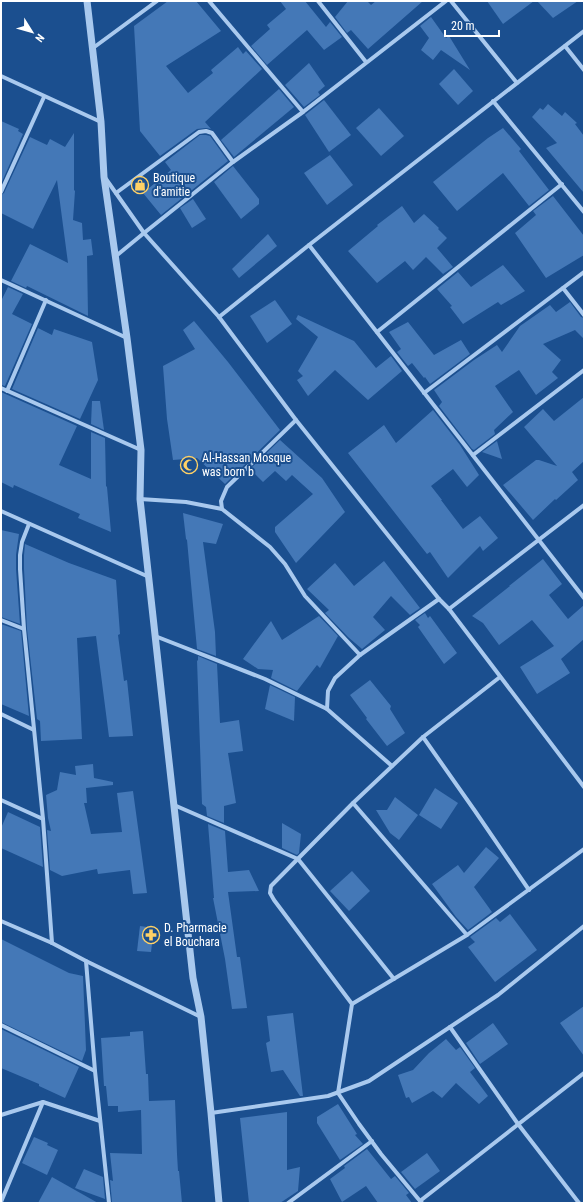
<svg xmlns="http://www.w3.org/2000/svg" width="585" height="1204" viewBox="0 0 585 1204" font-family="'Roboto Condensed',sans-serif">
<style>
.building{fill:#4478b7}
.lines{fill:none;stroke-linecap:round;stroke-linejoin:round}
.minor{stroke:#a9c9ee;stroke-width:4}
.tertiary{stroke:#a9c9ee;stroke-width:7}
.labels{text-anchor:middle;stroke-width:4;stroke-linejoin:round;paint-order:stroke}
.poi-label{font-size:12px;fill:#fff;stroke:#1b4f8f;text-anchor:start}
</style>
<rect width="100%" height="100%" fill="#1b4f8f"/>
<g class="building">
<polygon points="168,1 196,1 221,31 166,66 188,93 213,73 211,70 238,47 243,54 246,51 262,69 205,122 211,129 206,128 197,129 160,156 140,131 134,26"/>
<polygon points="280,1 305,1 326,27 330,22 342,37 324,50 307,30 267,65 251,46 270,29 267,25 286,9"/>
<polygon points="348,1 367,1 371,5 376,1 423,1 368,49 351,30 347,33 335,17"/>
<polygon points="487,1 534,1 503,24"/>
<polygon points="537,1 578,1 553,18"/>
<polygon points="431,17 446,38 449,36 470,70 441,50 433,60 421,50 429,38 420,26"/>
<polygon points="309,63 325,86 318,92 320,95 304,107 285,85"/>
<polygon points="454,69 473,91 458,105 439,84"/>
<polygon points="279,89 294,107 234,157 221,140"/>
<polygon points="324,100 351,135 329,152 305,115"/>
<polygon points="548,104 562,116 565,112 577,123 575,124 584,136 584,193 546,148 557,143 532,117 540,108 543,110"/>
<polygon points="379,108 404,136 381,156 356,128"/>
<polygon points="1,121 19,129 18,131 23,134 1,184"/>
<polygon points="503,128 521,149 519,151 549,190 529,206 503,173 457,211 433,182 488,138"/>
<polygon points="74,133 74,190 75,191 73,220 82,223 83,240 91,239 93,255 87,256 88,316 27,286 26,288 11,281 30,244 68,263 57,180 33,229 1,213 1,195 4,193 30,137 47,145 50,139 65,147"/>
<polygon points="200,135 206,135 210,136 228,161 161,215 143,193 171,170 165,162"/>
<polygon points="330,155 353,185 327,205 304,173"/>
<polygon points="233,166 259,199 259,204 241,219 214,182"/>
<polygon points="553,196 584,236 584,255 546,278 515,233 536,215 533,211"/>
<polygon points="193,199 206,219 192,228 180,208"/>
<polygon points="402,206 414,223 424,214 439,228 438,229 447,238 437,248 453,267 443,274 426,257 413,270 405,261 377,283 348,251 378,226 377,225"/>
<polygon points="268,234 277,246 239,278 232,269"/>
<polygon points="503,265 525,291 501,305 498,302 463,324 450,307 452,306 437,289 458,272 471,287"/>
<polygon points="8,287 23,294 12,314 32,324 5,386 1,385 1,301"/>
<polygon points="275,300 292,324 267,343 250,316"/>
<polygon points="570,302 581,317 584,318 584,339 575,330 543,344 561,360 552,372 558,378 536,395 519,370 495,386 513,412 494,430 495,434 474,450 472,449 439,406 442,402 434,390 474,360 497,345 502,352 520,326 550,305 556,312"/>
<polygon points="298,315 354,341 376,368 391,356 402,371 368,400 335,370 308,396 297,380 303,376 298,371 318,337 296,319"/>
<polygon points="194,321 228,362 280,430 225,484 197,458 173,460 167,419 163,366 195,349 183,330"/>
<polygon points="408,322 434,355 461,340 470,354 430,384 425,377 424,378 412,363 408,366 397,352 401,349 389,332"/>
<polygon points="38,328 52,335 54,329 92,342 98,380 80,419 12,389"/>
<polygon points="1,392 77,426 59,465 91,479 91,432 105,438 106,486 107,487 111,532 78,518 80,514 14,485 13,488 1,482"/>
<polygon points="584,397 584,461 572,472 578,480 556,500 555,499 533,520 503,485 536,460 539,460 557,466 524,427 543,409 554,421"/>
<polygon points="92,401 100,401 104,430 91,424"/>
<polygon points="433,410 460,445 479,475 467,487 453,469 431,486 442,500 441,500 463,529 480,516 498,538 483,551 480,546 448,578 430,552 427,554 348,453 384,425 396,443"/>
<polygon points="280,440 322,478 345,512 296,563 275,532 275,527 313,494 292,475 286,481 275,471 263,482 250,469"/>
<polygon points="497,441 502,459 482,452"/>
<polygon points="183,513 223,524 216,544 203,542 215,632 216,656 197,649 187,540 186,539"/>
<polygon points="1,530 19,534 16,555 16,569 20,624 1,617"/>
<polygon points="25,544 69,563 116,580 120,634 118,635 124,681 127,680 133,736 109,737 96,636 77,638 82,739 41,741 40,721 37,719 27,629 24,569 24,555"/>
<polygon points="543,559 562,584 549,595 568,619 584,605 584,639 561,659 570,673 537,694 520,667 554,646 532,620 499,645 483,623 472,616 510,586 509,586"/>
<polygon points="384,561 420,608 410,615 391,596 373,617 385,630 362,649 348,637 325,613 329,610 307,589 335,563 354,586"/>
<polygon points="425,613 428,618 430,616 457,653 444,664 418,627 420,625 415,620"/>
<polygon points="319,616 338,636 320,668 317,665 297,691 271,678 273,670 258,669 243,659 271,621 282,640"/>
<polygon points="1,624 21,631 29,716 1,704"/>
<polygon points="198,656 217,664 220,723 239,720 243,751 228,753 236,803 224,806 224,823 207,816 206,807 202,804 197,660 198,661"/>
<polygon points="370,680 391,706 390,709 405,733 387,746 366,719 367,718 350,695"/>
<polygon points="270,685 295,697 294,721 265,709"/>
<polygon points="93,764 94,778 113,782 113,785 86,788 87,803 84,803 91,834 122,832 117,793 133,791 147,893 133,894 130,870 98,874 97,869 62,876 50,870 47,830 51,831 48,818 46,795 57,790 60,772 76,775 75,766"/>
<polygon points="435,788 458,803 441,829 419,815"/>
<polygon points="395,797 418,815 399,840 390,833 376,810 387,810"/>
<polygon points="8,812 40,827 43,867 1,848 1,828"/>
<polygon points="282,823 301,834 299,853 297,855 282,848"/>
<polygon points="208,824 225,831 228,872 249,870 259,891 228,892 237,957 240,957 247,1008 232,1009 225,959 213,898 214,898"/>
<polygon points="486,847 499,858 474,887 492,912 468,930 456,917 432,884 458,865 464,873"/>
<polygon points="352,871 370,891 349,911 330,891"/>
<polygon points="510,914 537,950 495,982 468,947 475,942 470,937 496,918 500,922"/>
<polygon points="140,926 154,928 151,952 137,951"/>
<polygon points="1,939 69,973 83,976 86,1050 82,1061 1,1022"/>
<polygon points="584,1006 584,1056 560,1023"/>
<polygon points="293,1013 303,1096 300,1096 283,1070 271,1072 266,1043 270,1041 267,1016"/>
<polygon points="493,1023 508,1044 480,1064 466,1043"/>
<polygon points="1,1029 79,1067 65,1098 39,1086 39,1084 1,1068"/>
<polygon points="143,1031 146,1074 148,1074 149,1101 175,1100 177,1154 178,1171 179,1171 182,1203 116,1203 112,1202 110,1180 113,1181 110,1153 142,1154 141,1110 118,1112 118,1106 108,1106 106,1086 104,1086 101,1038 130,1036 130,1032"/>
<polygon points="446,1039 456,1050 460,1047 475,1068 470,1072 488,1096 479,1104 456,1083 442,1098 433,1091 412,1103 409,1097 406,1098 398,1075 413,1070 429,1053"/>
<polygon points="338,1104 357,1134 355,1135 363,1144 340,1160 317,1123 317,1117"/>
<polygon points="287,1112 287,1170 300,1167 298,1191 280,1203 249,1203 240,1118"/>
<polygon points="34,1137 48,1143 47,1145 58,1150 47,1175 22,1163"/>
<polygon points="367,1149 391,1179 395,1176 409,1193 406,1195 412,1203 378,1203 366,1186 342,1202 330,1179 345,1168 344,1166"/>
<polygon points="427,1153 440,1171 415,1189 401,1172"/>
<polygon points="84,1169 103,1177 105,1199 75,1188"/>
<polygon points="52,1177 98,1203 38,1203"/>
</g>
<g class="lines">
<g class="minor">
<polyline points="209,1 303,112"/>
<polyline points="318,1 366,62"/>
<polyline points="451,1 517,83"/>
<polyline points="565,46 584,70"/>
<polyline points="93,48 157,1"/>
<polyline points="1,76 101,122"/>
<polyline points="493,101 584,212"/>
<polyline points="106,179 144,233 219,317 296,420 439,599 449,609 584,787"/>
<polyline points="1,192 44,97"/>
<polyline points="116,193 199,132 206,131 212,133 233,162"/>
<polyline points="309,245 584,598"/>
<polyline points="116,256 144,233 233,162 303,112 446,1"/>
<polyline points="1,280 127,338"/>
<polyline points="563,288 584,315"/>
<polyline points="219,317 309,245 584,31"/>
<polyline points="377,332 562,184"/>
<polyline points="1,388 141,450"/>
<polyline points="7,391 46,300"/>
<polyline points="424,393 584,272"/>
<polyline points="473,455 584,370"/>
<polyline points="140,499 186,502 222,509 270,547 285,564 305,596 360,655 439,599"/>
<polyline points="222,509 221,501 227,487 296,420"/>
<polyline points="1,511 149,577"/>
<polyline points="29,524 22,542 20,555 20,569 24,629 43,819 52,943"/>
<polyline points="449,609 584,505"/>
<polyline points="1,620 24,629"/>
<polyline points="155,636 265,679 327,709"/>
<polyline points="360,655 335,678 328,691 327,709 392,766"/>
<polyline points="1,714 34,730"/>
<polyline points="423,737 475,811 529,890"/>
<polyline points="1,800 43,819"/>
<polyline points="353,803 467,935"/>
<polyline points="174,805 298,859 394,979"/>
<polyline points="1,921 52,943 86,961 201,1017"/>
<polyline points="86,961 95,1071 109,1203"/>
<polyline points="352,1004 467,935 584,849"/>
<polyline points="1,1025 95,1071"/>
<polyline points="450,1027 518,1124 579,1203"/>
<polyline points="211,1113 328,1096 369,1081 498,995 584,926"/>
<polyline points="1,1115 43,1102 100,1121"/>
<polyline points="420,1201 381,1154 359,1124 338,1093 352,1004 274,900 270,893 271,886 353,803 423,737 500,677"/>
<polyline points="1,1202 43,1102"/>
<polyline points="288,1203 372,1141"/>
<polyline points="422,1203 420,1201 584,1073"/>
</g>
<polyline class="tertiary" points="87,1 101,122 104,177 127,338 141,450 140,499 193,978 201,1017 211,1113 219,1203"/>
</g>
<defs>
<g id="shop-ring" transform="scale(0.9)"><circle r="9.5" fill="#1b4f8f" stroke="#ffd166" stroke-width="1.5"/><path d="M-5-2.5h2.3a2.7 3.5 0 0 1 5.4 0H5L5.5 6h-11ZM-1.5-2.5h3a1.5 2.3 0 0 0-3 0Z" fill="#ffd166"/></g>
<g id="mosque-ring" transform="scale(0.9)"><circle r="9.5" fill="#1b4f8f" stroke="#ffd166" stroke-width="1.5"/><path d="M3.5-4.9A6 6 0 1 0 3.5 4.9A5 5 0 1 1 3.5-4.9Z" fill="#ffd166"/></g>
<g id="pharmacy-ring" transform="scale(0.9)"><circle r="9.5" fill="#1b4f8f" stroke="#ffd166" stroke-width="1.5"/><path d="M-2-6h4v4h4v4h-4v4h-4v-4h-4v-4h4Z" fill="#ffd166"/></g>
</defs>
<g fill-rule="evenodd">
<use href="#shop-ring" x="140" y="185"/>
<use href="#mosque-ring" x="189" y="465"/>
<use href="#pharmacy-ring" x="151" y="935"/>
</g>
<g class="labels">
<g class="poi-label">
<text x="153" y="182">Boutique<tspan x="153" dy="14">d'amitie</tspan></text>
<text x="202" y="462">Al-Hassan Mosque<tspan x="202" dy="14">was born b</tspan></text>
<text x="164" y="932">D. Pharmacie<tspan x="164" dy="14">el Bouchara</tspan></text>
</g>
</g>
<rect width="585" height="1204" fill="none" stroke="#ffffff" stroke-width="4"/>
<g transform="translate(32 32) rotate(127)" stroke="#1b4f8f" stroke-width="3" paint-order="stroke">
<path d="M0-3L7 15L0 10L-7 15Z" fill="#ffffff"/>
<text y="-6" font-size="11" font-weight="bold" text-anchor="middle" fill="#ffffff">N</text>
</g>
<path d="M445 30v6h54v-6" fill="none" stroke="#ffffff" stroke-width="2"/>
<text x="451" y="30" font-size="12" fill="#ffffff" stroke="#1b4f8f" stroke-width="3" paint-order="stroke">20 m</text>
</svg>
